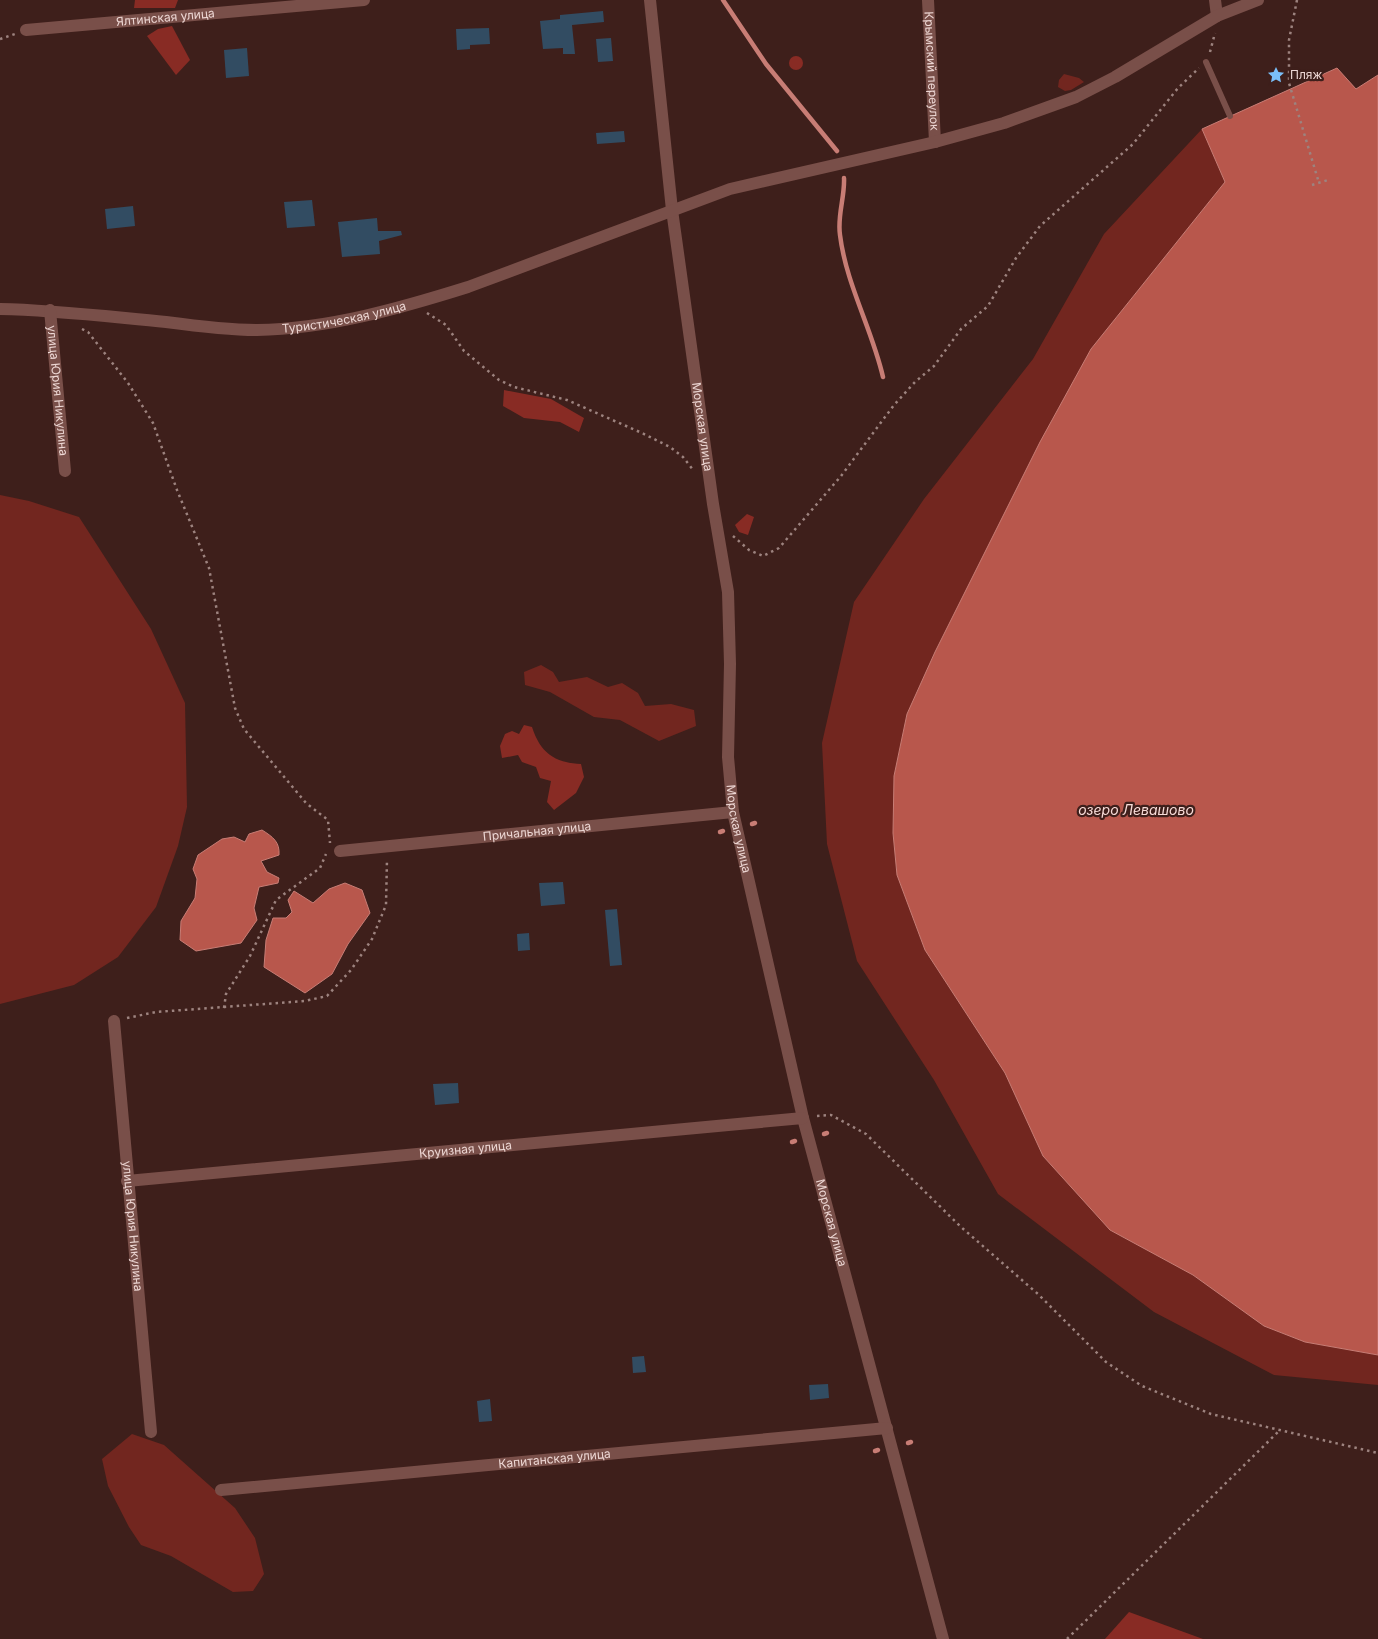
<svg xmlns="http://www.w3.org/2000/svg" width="1378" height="1639" viewBox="0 0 1378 1639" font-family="Inter,sans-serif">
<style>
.green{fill:#72261f}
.forest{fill:#882b24}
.water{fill:#b8574c;stroke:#c87d75}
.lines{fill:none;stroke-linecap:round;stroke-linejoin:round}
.stream{stroke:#c87d75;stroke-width:4.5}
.building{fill:#324c62}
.path{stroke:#9d837f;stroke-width:2.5;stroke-dasharray:2.5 4;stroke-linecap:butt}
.service{stroke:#794f49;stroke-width:6}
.minor{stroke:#794f49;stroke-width:12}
.labels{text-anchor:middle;stroke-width:4.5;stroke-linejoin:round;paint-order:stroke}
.street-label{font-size:12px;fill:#edd7d4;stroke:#3e1f1b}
.poi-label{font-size:12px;fill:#edd7d4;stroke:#3e1f1b;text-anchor:start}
.water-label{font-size:14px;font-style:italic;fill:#f8dcd8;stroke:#3e1f1b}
</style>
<rect width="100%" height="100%" fill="#3e1f1b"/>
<g class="green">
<polygon points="1064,74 1079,78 1084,82 1071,90 1065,91 1058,87 1059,80"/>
<polygon points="1202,129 1225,182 1091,349 935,652 907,714 894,776 893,833 897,875 925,950 1005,1073 1043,1156 1110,1230 1193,1275 1264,1326 1305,1342 1378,1355 1378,1385 1274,1375 1154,1312 998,1194 934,1080 857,961 827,844 822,743 854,602 924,499 1033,359 1104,234"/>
<polygon points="0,495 29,501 79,517 151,629 185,703 187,807 178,846 156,907 118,957 74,985 0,1004"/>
<polygon points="541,665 553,672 559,682 587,677 608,687 622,683 638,693 645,706 671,704 694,710 696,726 659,741 620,720 594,717 550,692 525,685 524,672"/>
<polygon points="132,1434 164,1445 235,1508 255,1538 264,1574 253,1591 233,1592 171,1556 141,1545 129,1527 108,1486 102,1459"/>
</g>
<g class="forest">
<polygon points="135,0 178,0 175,8 134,8"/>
<polygon points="172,26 190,60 176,75 147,36 158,29"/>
<circle cx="796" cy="63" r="7"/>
<polygon points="504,390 551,399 584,418 579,432 560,422 524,418 503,406"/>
<polygon points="747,514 754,517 748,535 739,532 735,525"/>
<path d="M524,725L532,727C540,752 554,763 581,764L584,777L576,793L554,810L547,802L551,781L540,778L536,767L522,762L518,755L502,758L500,746L505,734L512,731L519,734Z"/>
<polygon points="1129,1612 1203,1639 1105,1639"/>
</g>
<g class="water">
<polygon points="1337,68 1356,89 1378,75 1378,1355 1305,1342 1264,1326 1193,1275 1110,1230 1043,1156 1005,1073 925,950 897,875 893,833 894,776 907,714 935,652 1040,442 1091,349 1225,182 1202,129"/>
<path d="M262,830C273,837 280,842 279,855L261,861L267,872L279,878L278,883L259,887L254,908L257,920L241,943L196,951L180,940L181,921L195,898L197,879L193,869L198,855L222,839L234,837L245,842L249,834Z"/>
<polygon points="345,883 362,890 370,913 348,944 332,974 305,993 264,967 266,940 273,918 286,918 292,912 288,900 294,891 313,903 329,889"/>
</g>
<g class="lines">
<g class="stream">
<polyline points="723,0 766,64 837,151"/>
<path d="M844,178C845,197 837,216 840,235C846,284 872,329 883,377"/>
<polyline points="752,824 755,823"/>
<polyline points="720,832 723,831"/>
<polyline points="824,1134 827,1133"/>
<polyline points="792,1142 795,1141"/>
<polyline points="908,1443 911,1442"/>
<polyline points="875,1451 878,1450"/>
</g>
</g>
<g class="building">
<polygon points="603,11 604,22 572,25 575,54 563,54 563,48 543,49 540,21 560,19 560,15"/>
<polygon points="489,28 490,44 470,45 470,49 457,50 456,29"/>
<polygon points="611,38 613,61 598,62 596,39"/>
<polygon points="247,48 249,76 226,78 224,50"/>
<polygon points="624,131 625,142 597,144 596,133"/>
<polygon points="312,200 315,226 287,228 284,202"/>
<polygon points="133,206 135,226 107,229 105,209"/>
<polygon points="377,218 378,231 401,231 402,235 379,241 380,254 342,257 338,222"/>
<polygon points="563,882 565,904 541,906 539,883"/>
<polygon points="617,909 622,965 610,966 605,910"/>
<polygon points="529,933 530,950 518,951 517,934"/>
<polygon points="458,1083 459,1103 435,1105 433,1084"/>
<polygon points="644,1356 646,1372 633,1373 632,1357"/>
<polygon points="828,1384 829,1398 810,1400 809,1385"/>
<polygon points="490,1399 492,1421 479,1422 477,1401"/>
</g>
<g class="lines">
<g class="path">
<polyline points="1297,0 1289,40 1289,83 1319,183"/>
<polyline points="0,39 15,34"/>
<polyline points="1210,52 1215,33"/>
<polyline points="1312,185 1328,180"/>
<polyline points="427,313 446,325 464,351 499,380 514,387 567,400 642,433 670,447 683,457 694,471"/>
<polyline points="82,329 88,332 128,383 153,423 177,490 209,568 235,708 244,729 306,803 328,820 330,843"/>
<polyline points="733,536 749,550 763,556 779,548 841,476 894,405 915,382 934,366 961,329 988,306 1016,258 1040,226 1133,144 1178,88 1199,68"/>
<polyline points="224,1008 226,994 250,956 276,900 320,868 326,854"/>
<polyline points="127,1018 156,1012 305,1001 327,996 351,970 372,939 386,905 387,859"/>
<polyline points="817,1116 831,1115 866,1134 961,1227 1038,1294 1106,1362 1142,1386 1211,1414 1378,1453"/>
<polyline points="1067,1639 1279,1431"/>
</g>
<polyline class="service" points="1206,62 1230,116"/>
<g class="minor">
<path id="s1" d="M650,0L672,210L713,504L728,592L730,664L728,757L733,812L803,1118L943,1639"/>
<path id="s2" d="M928,0L935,142"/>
<polyline points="1215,0 1217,16"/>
<path id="s3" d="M26,30L364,0"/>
<path id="s4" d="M0,309C56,310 111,317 166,322C196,326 227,330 257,330C328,329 401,308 468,287L730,189L935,142L1004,123L1076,97L1115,77L1217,16L1258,0"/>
<path id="s5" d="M50,310L65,471"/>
<path id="s6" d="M340,851L733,812"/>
<path id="s7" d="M114,1021L151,1432"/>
<path id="s8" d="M127,1181L803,1118"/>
<path id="s9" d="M221,1490L887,1428"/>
</g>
</g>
<defs>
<g id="sight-bare" transform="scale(1.35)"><path d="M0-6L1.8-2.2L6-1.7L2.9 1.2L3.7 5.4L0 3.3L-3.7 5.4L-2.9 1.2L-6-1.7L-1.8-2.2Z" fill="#7abff8" stroke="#3e1f1b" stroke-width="2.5" paint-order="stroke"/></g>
</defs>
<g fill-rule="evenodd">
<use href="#sight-bare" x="1276" y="75"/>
</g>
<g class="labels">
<g class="street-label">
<text dy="4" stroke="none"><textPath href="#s3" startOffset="140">Ялтинская улица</textPath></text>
<text dy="4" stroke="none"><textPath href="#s2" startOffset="71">Крымский переулок</textPath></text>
<text dy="4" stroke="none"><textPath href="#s4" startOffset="346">Туристическая улица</textPath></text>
<text dy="4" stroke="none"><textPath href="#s5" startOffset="81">улица Юрия Никулина</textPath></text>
<text dy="4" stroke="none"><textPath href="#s1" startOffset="430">Морская улица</textPath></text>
<text dy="4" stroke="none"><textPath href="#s1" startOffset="835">Морская улица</textPath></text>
<text dy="4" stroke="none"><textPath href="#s6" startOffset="198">Причальная улица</textPath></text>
<text dy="4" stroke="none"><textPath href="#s8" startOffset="340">Круизная улица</textPath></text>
<text dy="4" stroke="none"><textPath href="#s1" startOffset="1240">Морская улица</textPath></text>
<text dy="4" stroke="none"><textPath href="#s7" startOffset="206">улица Юрия Никулина</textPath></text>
<text dy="4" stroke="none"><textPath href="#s9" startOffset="335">Капитанская улица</textPath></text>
</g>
<g class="poi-label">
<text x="1290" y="79">Пляж</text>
</g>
<g class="water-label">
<text x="1136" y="815">озеро Левашово</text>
</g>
</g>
</svg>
